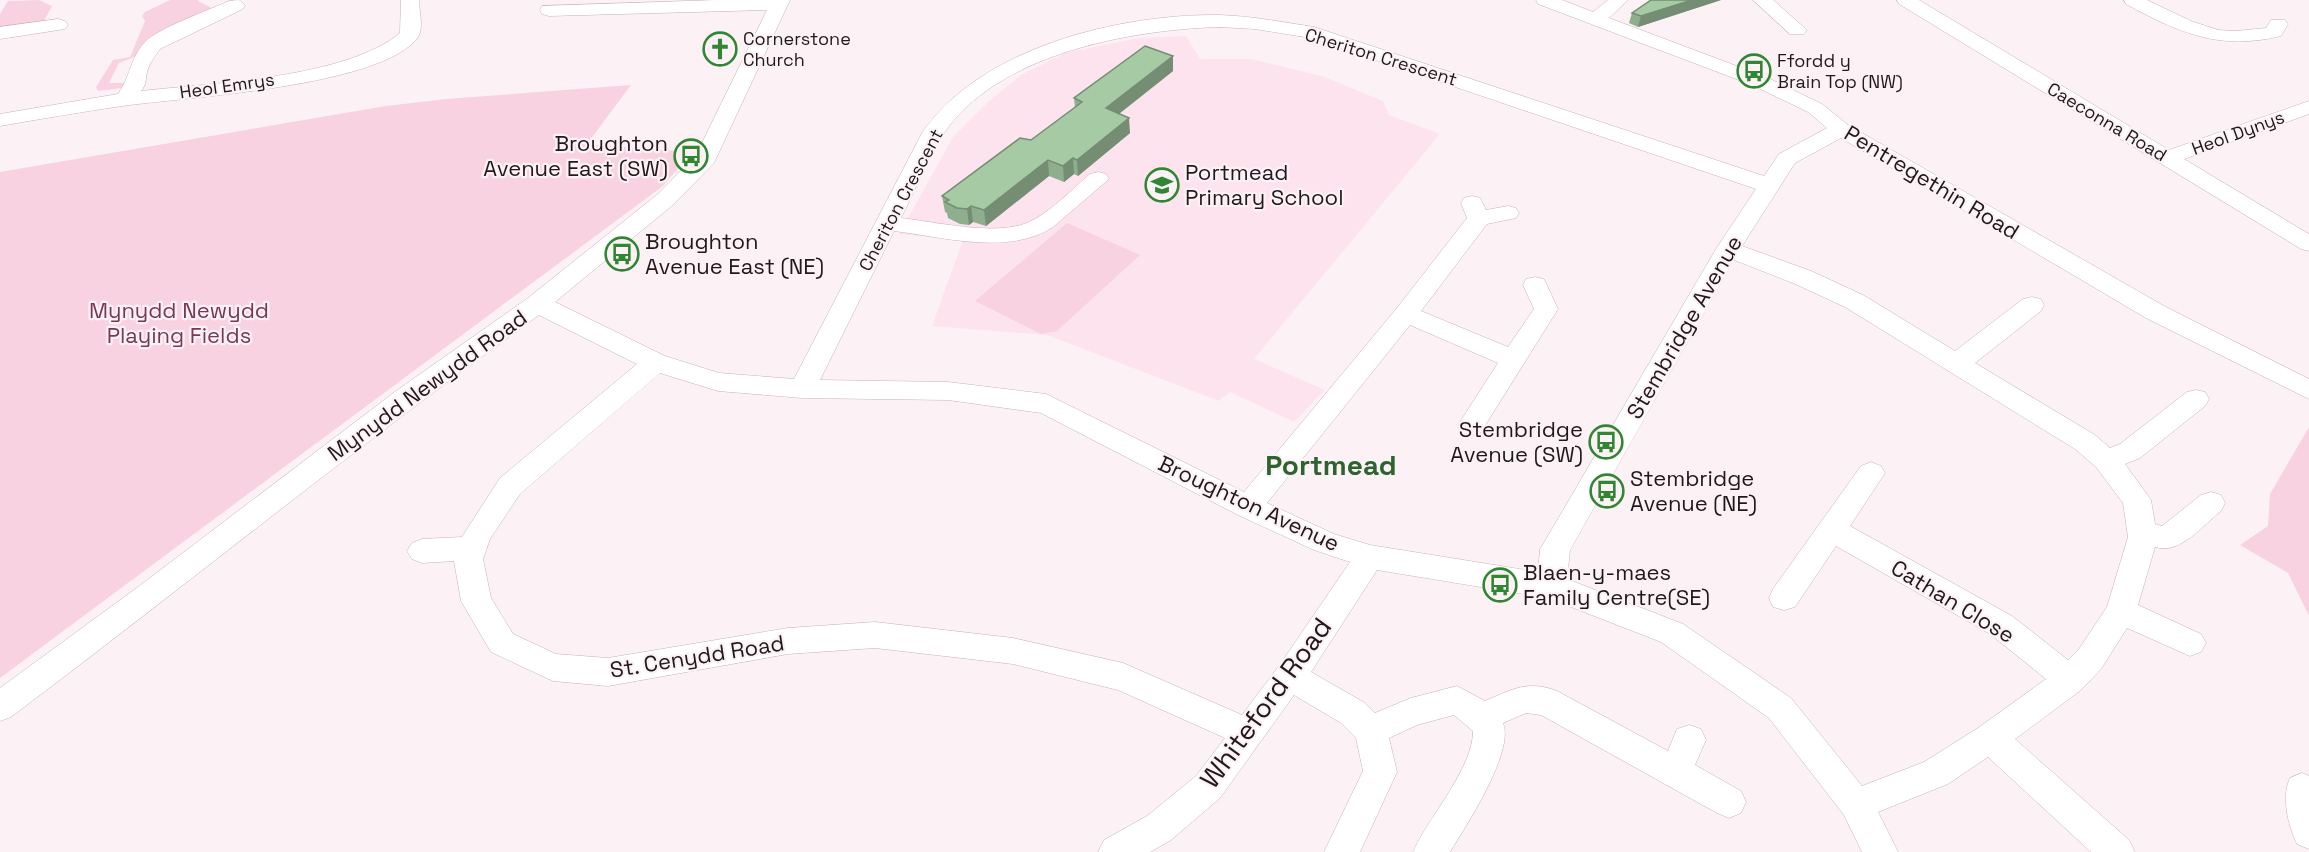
<svg xmlns="http://www.w3.org/2000/svg" width="2309" height="852" viewBox="0 0 2309 852" font-family="'Space Grotesk',sans-serif">
<style>
.built{fill:#fde3ed}
.green{fill:#f9d2e1}
.lines{fill:none;stroke-linecap:round;stroke-linejoin:round}
.minor-casing{stroke:#c8b1b9;stroke-width:1}
.minor{fill:#fff;fill-rule:evenodd}
.wall{fill:#8eae8d}
.shaded-wall{fill:#748d73}
.building{fill:#a5caa4;stroke:#748d73;stroke-width:1.5}
.labels{text-anchor:middle;stroke-width:4.5;stroke-linejoin:round;paint-order:stroke}
.far-poi-label{font-size:18px;fill:#21181b;stroke:#fcf2f6;text-anchor:start}
.far-street-label{font-size:18px;fill:#21181b;stroke:#fcf2f6}
.poi-label{font-size:22px;fill:#21181b;stroke:#fcf2f6;text-anchor:start}
.street-label{font-size:22px;fill:#21181b;stroke:#fcf2f6}
.park-label{font-size:22px;fill:#773755;stroke:#fcf2f6}
.near-street-label{font-size:27px;fill:#21181b;stroke:#fcf2f6}
.district-label{font-size:28px;font-weight:bold;fill:#2d632e;stroke:#fcf2f6}
</style>
<rect width="100%" height="100%" fill="#fcf2f6"/>
<polygon class="built" points="1186,36 1200,59 1251,59 1325,77 1383,101 1389,115 1440,134 1254,359 1325,390 1294,422 1230,392 1219,401 1047,335 932,326 963,240 899,234 953,137 989,101 1021,75 1065,53 1138,38"/>
<g class="green">
<polygon points="39,0 52,6 44,21 0,27 0,14 8,1"/>
<polygon points="170,0 199,0 198,1 210,7 210,9 132,58 119,63 109,83 124,83 122,88 98,91 96,87 113,60 130,57 145,21 142,16 145,12"/>
<polygon points="631,85 587,144 692,152 663,186 0,678 0,172 386,106 446,99"/>
<polygon points="1067,223 1140,255 1057,331 1041,334 975,301"/>
<polygon points="2309,427 2309,616 2288,573 2240,545 2268,526 2270,494"/>
</g>
<g class="lines">
<g class="minor-casing">
<g id="minor">
<path d="M239,0L245,5L243,9L160,49C155,56 149,64 147,72C145,81 147,84 141,91C212,83 346,78 400,33L401,0H419C419,12 425,30 416,40C374,87 187,97 122,106C81,112 40,119 0,126V114L118,94C130,78 130,58 145,42C159,28 209,10 229,1Z"/>
<path d="M717,0H790L714,163L674,204L555,302L665,356L719,373L794,379L922,133C981,47 1120,14 1219,15C1251,16 1282,22 1314,27L1764,176L1779,154L1827,128L1808,112L1752,85L1538,4L1536,0H1562L1593,12L1608,0H1628L1609,18L1766,77L1822,104L1848,125L2164,306L2309,379V399L2146,318L1841,138L1795,163L1742,246L1811,271L1863,295L1955,351L2023,299L2032,297L2041,299L2044,305L2041,311L1975,363L2095,435L2110,448L2120,444L2187,392L2196,390L2205,392L2209,399L2205,406L2140,458L2125,464L2151,500L2155,524L2162,526L2201,495L2211,492L2221,495L2225,503L2221,511C2202,526 2180,555 2155,547L2138,605L2201,634L2206,643L2201,652L2190,656L2127,628L2101,669L2081,690L2015,739L2129,840L2135,852H2091L1988,757L1948,784L1878,812L1898,852H1862L1844,815L1769,718L1661,642L1548,598L1377,570L1311,672L1365,703L1375,713L1411,698L1457,686L1485,701C1513,689 1528,680 1557,691L1668,751L1677,729L1689,725L1701,729L1706,740L1695,765L1741,791L1746,802L1741,813L1729,818L1717,813L1541,715L1526,713L1503,723C1515,751 1466,826 1450,852H1413C1429,816 1473,769 1473,731L1454,715L1417,725L1389,738L1397,772L1360,852H1324L1363,771L1356,738L1341,723L1294,695L1220,798L1171,840L1150,852H1098L1104,840L1147,816L1196,776L1225,738L1118,690L1013,664L875,648L788,654L608,686L553,681L491,652L461,601L454,561L422,563L412,559L407,551L412,543L422,539L462,537L500,478L637,364L539,315C359,444 188,584 11,717L0,721V688L138,587L396,391L528,298L658,194L696,155L767,10L549,16L542,14L540,10L542,6ZM1219,27L1255,29L1311,38L1756,189L1716,249L1545,541L1540,549L1538,572L1370,545L1334,534L1267,503L1410,325L1498,363L1458,425L1461,432L1471,435L1481,432L1558,309L1544,279L1535,277L1526,279L1523,285L1534,309L1508,347L1421,311L1487,224L1516,218L1519,213L1516,208L1508,206L1486,210L1480,198L1472,196L1464,198L1461,203L1467,218L1397,308L1244,492L1046,394L948,382L820,380L894,231C944,237 1008,256 1053,227L1109,179L1106,174L1098,172L1090,174C1071,190 1050,213 1027,223C994,236 936,222 901,218C915,191 926,161 942,136C995,54 1129,30 1219,27ZM1734,260L1793,283L1845,307L2075,449L2096,467L2123,503L2128,537L2107,607L2079,649L2068,660L2012,616L1850,526L1885,473L1881,466L1871,462L1861,466L1773,589L1769,598L1773,607L1784,610L1795,607L1836,546L1990,634L2046,679L1978,728L1924,762L1862,786L1791,698L1683,624L1567,579L1570,550ZM660,373L718,391L802,398L948,400L1041,413L1238,515L1314,550L1350,562L1279,666L1242,715L1123,663L1013,638L875,622L788,628L608,658L556,654L513,634L491,598L483,559L490,539L520,494Z"/>
<polygon points="1753,0 1773,0 1807,30 1804,34 1790,34"/>
<polygon points="1897,0 1919,0 2169,150 2309,101 2309,114 2184,159 2309,234 2309,251 2301,249 1899,4"/>
<path d="M2124,0H2147L2191,21L2218,30L2236,31L2266,28L2271,20H2285L2288,24L2281,36C2220,51 2179,33 2126,4Z"/>
<polygon points="58,19 65,21 68,25 65,29 0,39 0,27"/>
<path d="M2302,773L2309,776V849L2297,844C2288,825 2281,797 2290,778Z"/>
</g>
</g>
<use href="#minor" class="minor"/>
</g>
<g class="wall">
<polygon points="1651,0 1721,0 1638,27 1629,23 1632,13"/>
<polygon points="1173,71 1119,114 1130,133 1078,176 1074,174 1064,182 1049,176 986,226 973,222 969,225 960,224 948,218 947,213 945,212 942,196 1031,140 1075,108 1074,98"/>
</g>
<g class="shaded-wall">
<polygon points="1692,0 1721,0 1638,27 1641,16"/>
<polygon points="1173,56 1173,71 1106,124 1106,108"/>
<polygon points="1129,118 1130,133 1078,176 1077,160"/>
<polygon points="1073,158 1074,174 1064,182 1063,166"/>
<polygon points="1048,160 1049,176 986,226 984,210"/>
<polygon points="971,206 973,222 969,225 967,209"/>
</g>
<g class="building">
<polygon points="1651,0 1692,0 1641,16 1632,13"/>
<polygon points="1145,46 1173,56 1106,108 1129,118 1077,160 1073,158 1063,166 1048,160 984,210 971,206 967,209 957,208 945,202 949,200 942,196 1020,138 1031,140 1082,102 1074,98"/>
</g>
<defs>
<g id="church-ring" transform="scale(1.725)"><circle r="9.5" fill="#fcf2f6" stroke="#318634" stroke-width="1.5"/><path d="M-1.2-6h2.4v3.5h3.3v2.4h-3.3V6h-2.4V-.1h-3.3v-2.4h3.3Z" fill="#318634"/></g>
<g id="bus-ring" transform="scale(1.725)"><circle r="9.5" fill="#fcf2f6" stroke="#318634" stroke-width="1.5"/><path d="M-5-6H5V4H4V6H2V4H-2V6H-4V4H-5ZM-3.5-4V0h7V-4ZM-3.5 1.2v1.5H-2V1.2ZM2 1.2v1.5H3.5V1.2Z" fill="#318634"/></g>
<g id="school-ring" transform="scale(1.725)"><circle r="9.5" fill="#fcf2f6" stroke="#318634" stroke-width="1.5"/><path d="M0-5L7-2L0 1L-7-2ZM-4 1L0 2.5L4 1V4Q0 6-4 4Z" fill="#318634"/></g>
</defs>
<g fill-rule="evenodd">
<use href="#church-ring" x="720" y="49"/>
<use href="#bus-ring" x="1754" y="71"/>
<use href="#bus-ring" x="691" y="156"/>
<use href="#school-ring" x="1162" y="185"/>
<use href="#bus-ring" x="622" y="254"/>
<use href="#bus-ring" x="1606" y="442"/>
<use href="#bus-ring" x="1607" y="491"/>
<use href="#bus-ring" x="1500" y="585"/>
</g>
<g class="labels">
<g class="far-poi-label">
<text x="743" y="45">Cornerstone<tspan x="743" dy="21">Church</tspan></text>
<text x="1777" y="67">Ffordd y<tspan x="1777" dy="21">Brain Top (NW)</tspan></text>
</g>
<g class="far-street-label">
<text transform="translate(1381 57) rotate(17)" y="6">Cheriton Crescent</text>
<text transform="translate(227 86) rotate(-8)" y="6">Heol Emrys</text>
<text transform="translate(2107 122) rotate(31)" y="6">Caeconna Road</text>
<text transform="translate(2238 133) rotate(-20)" y="6">Heol Dynys</text>
<text transform="translate(901 200) rotate(-62)" y="6">Cheriton Crescent</text>
</g>
<g class="poi-label">
<text x="668" y="151" text-anchor="end">Broughton<tspan x="668" dy="25">Avenue East (SW)</tspan></text>
<text x="1185" y="180">Portmead<tspan x="1185" dy="25">Primary School</tspan></text>
<text x="645" y="249">Broughton<tspan x="645" dy="25">Avenue East (NE)</tspan></text>
<text x="1583" y="437" text-anchor="end">Stembridge<tspan x="1583" dy="25">Avenue (SW)</tspan></text>
<text x="1630" y="486">Stembridge<tspan x="1630" dy="25">Avenue (NE)</tspan></text>
<text x="1523" y="580">Blaen-y-maes<tspan x="1523" dy="25">Family Centre(SE)</tspan></text>
</g>
<g class="street-label">
<text transform="translate(1932 182) rotate(31)" y="8">Pentregethin Road</text>
<text transform="translate(1684 327) rotate(-60)" y="8">Stembridge Avenue</text>
<text transform="translate(427 385) rotate(-36)" y="8">Mynydd Newydd Road</text>
<text transform="translate(1249 503) rotate(25)" y="8">Broughton Avenue</text>
<text transform="translate(1953 601) rotate(31)" y="8">Cathan Close</text>
<text transform="translate(697 656) rotate(-9)" y="8">St. Cenydd Road</text>
</g>
<g class="park-label">
<text x="179" y="318">Mynydd Newydd<tspan x="179" dy="25">Playing Fields</tspan></text>
</g>
<g class="near-street-label">
<text transform="translate(1266 703) rotate(-54)" y="9">Whiteford Road</text>
</g>
<g class="district-label">
<text x="1331" y="475">Portmead</text>
</g>
</g>
</svg>
